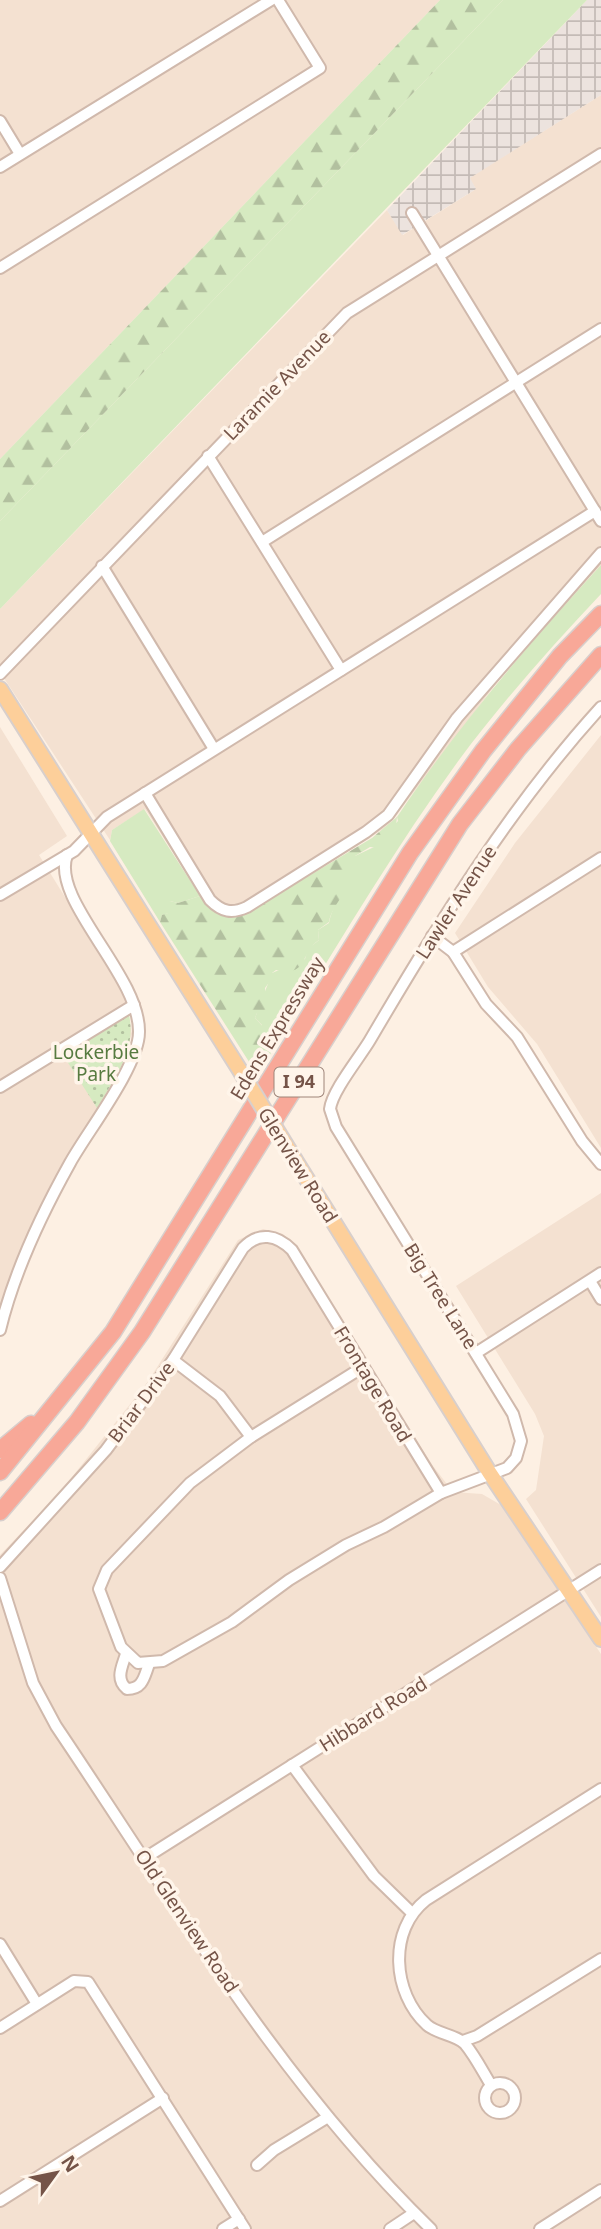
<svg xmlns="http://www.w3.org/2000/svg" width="601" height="2229" viewBox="0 0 601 2229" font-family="'Noto Sans',sans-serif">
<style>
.residential{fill:#f4e1d1}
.industrial{fill:url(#industrial-grid)}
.green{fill:#d6eac1}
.forest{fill:url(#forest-firs)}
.park{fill:url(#park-dots)}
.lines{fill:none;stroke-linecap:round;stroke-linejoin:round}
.minor-casing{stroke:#d0b9ac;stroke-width:14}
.major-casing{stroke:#d8cfcc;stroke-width:18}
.highway-casing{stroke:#d8cfcc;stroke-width:19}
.minor{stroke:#fff;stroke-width:10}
.major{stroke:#fdcf9a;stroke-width:14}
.highway{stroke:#f8a898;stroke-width:16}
.major-bridge-casing{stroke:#d8cfcc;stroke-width:18;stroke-linecap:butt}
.major-bridge{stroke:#fdcf9a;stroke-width:14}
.labels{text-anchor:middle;stroke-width:7;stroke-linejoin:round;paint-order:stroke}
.shield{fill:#fff5ea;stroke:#9e8479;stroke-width:2}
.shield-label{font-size:18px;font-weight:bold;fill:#755448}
.street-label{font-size:19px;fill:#755448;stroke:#fff5ea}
.park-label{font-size:19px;fill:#577b40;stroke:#fff5ea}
</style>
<defs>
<pattern id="industrial-grid" width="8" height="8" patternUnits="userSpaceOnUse" patternTransform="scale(1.75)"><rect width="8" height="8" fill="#ece3de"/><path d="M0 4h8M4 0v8" fill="none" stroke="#c4bbb6"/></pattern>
<pattern id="forest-firs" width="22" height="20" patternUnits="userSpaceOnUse" patternTransform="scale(1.75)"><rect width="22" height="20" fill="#d6eac1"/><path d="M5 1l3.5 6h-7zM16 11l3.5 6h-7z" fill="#b2c09f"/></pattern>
<pattern id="park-dots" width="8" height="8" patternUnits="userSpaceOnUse" patternTransform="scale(1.75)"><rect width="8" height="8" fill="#d6eac1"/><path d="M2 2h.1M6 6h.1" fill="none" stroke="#b2c09f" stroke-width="1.8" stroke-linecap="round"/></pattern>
</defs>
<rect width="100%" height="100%" fill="#fdf0e3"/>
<g class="residential">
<polygon points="0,0 440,0 0,459"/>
<polygon points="601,95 601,565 515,659 388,826 253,912 231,918 222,915 206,904 145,809 112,830 110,840 0,672 0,609 387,210 403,235 476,189 469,178"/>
<polygon points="0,727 67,836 39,855 123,991 132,1034 119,1070 53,1184 21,1251 0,1308"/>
<polygon points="601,735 601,1148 537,1044 488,987 455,933 515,843"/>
<polygon points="601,1193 601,1617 526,1499 536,1490 544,1436 535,1414 456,1286"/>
<polygon points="263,1229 283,1234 293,1243 433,1466 453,1492 482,1494 501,1505 601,1654 601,2229 0,2229 0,1555 60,1492 147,1383 238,1240"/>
</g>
<polygon class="industrial" points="587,0 601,0 601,95 470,178 476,189 402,235 387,210"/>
<g class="green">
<polygon points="503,0 587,0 0,609 0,521"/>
<path d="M601,565V594C551,647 502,702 459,760C389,856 329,960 266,1061L257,1046L260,1044L262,1025L255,1018L272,973L305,959L308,949L319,940L318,930L329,923C334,897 352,887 355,856L374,847L398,821L397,817C458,726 527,646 601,565Z"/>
<polygon points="144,809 200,896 178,903 170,901 169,913 162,915 160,922 110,841 112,830"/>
</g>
<g class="forest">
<polygon points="440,0 503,0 0,521 0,459"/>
<path d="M397,817L395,834L382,848L370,847L355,856C363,880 333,899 329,922L318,930L319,940C299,954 309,977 276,970L272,973L273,977L265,988L267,1009L257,1013L255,1018L270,1034L266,1043L258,1046L266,1061L258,1076L160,922L162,915L168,913L164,907L170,901L178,903L200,896L222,915L242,916L372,838Z"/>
</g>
<path class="park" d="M129,1015C137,1050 114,1079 97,1108L63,1055Z"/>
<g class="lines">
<g class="minor-casing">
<g id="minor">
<polyline points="0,121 20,154"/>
<polyline points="0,167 271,0"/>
<polyline points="412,213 601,521"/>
<polyline points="0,268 320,68 278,0"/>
<polyline points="208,456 341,670"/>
<polyline points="262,542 601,329"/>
<polyline points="102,566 214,749"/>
<polyline points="0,674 347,313 601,154"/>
<path d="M145,793L210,900C222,912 232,914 247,907L366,832L388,815L457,718L601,553"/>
<polyline points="0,895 74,851 107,817 595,511"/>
<polyline points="432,936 453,952 486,1004 517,1037 582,1141 601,1164"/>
<polyline points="453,952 601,858"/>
<polyline points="0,1087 134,1005"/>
<polyline points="590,1281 601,1299"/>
<path d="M0,1330C14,1272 41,1215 70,1163C87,1132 139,1066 139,1032C140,975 50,900 67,855"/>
<polyline points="476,1353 601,1273"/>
<polyline points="173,1360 220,1396 251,1437"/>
<path d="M363,1367L251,1437L190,1483L107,1570L99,1589L121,1647L138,1663L163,1661L232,1622L289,1580L346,1545L384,1527L441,1493L507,1468L516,1458L521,1441L513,1414L336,1127L330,1109C332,1091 360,1057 370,1040C438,924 510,807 601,707"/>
<path d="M0,1567L106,1450L173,1360L243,1248C259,1231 277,1235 292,1250L441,1493"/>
<path d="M0,1578L33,1683L56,1726C172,1898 281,2084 431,2229"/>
<path d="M126,1654C122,1667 115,1679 127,1689C143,1689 144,1677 149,1664"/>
<polyline points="292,1765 374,1876 412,1913"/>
<polyline points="145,1858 601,1570"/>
<polyline points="0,1944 37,2004"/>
<polyline points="0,2028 74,1981 88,1982 245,2229"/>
<polyline points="463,2041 477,2036 601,1959"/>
<circle cx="500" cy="2098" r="15"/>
<path d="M491,2085C483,2072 475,2056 465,2044C457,2035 437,2034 427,2025C392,1993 388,1930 426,1900L601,1789"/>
<polyline points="257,2165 274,2150 328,2117"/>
<polyline points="0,2201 163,2098"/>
<polyline points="223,2229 239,2219"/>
<polyline points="390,2229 414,2213"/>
<polyline points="540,2229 601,2190"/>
</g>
</g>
<g class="major-casing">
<g id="major">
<polyline points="0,689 241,1072"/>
<polyline points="295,1160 489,1472 601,1639"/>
</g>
</g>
<g class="highway-casing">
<g id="highway">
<polyline points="0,1450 31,1424"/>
<polyline points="0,1472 113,1332 410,853 483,751 560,656 601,614"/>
<polyline points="0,1512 77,1422 142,1332 460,824 518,749 601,655"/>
</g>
</g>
<use href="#minor" class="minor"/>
<use href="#major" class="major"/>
<use href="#highway" class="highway"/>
<g class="major-bridge-casing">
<polyline id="major-bridge" points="241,1072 295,1160"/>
</g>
<use href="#major-bridge" class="major-bridge"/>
</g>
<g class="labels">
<rect class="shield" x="274.5" y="1067.5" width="49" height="29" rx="5"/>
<g class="shield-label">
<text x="299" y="1088">I 94</text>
</g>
<g class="street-label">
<text transform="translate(277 385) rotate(-46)" y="7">Laramie Avenue</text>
<text transform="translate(456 902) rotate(-57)" y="7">Lawler Avenue</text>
<text transform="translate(277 1028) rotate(-59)" y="7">Edens Expressway</text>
<text transform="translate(298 1165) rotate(58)" y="7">Glenview Road</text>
<text transform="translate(441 1296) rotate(58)" y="7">Big Tree Lane</text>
<text transform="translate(373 1384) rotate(59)" y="7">Frontage Road</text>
<text transform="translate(141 1402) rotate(-53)" y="7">Briar Drive</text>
<text transform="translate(373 1714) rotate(-32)" y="7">Hibbard Road</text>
<text transform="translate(187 1921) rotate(56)" y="7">Old Glenview Road</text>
</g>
<g class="park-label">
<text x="96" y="1059">Lockerbie<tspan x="96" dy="22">Park</tspan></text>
</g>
</g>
<g transform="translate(56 2173) rotate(57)" stroke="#fff5ea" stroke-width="5" paint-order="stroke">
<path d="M0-5L12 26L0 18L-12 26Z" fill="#755448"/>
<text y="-10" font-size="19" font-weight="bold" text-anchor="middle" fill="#755448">N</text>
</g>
</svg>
